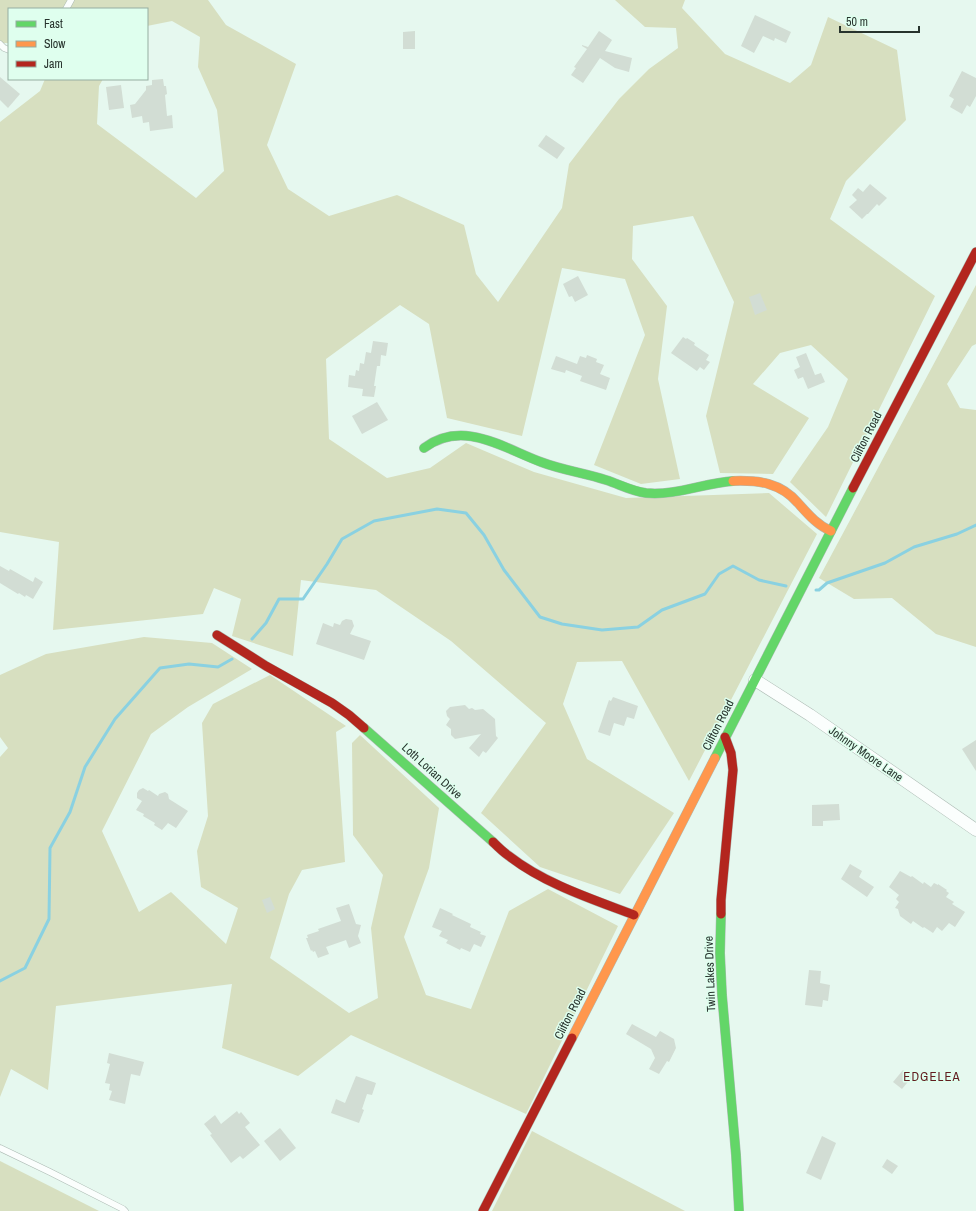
<svg xmlns="http://www.w3.org/2000/svg" width="976" height="1211" viewBox="0 0 976 1211" font-family="'Archivo Narrow',sans-serif">
<style>
.green{fill:#d7dfc0}
.lines{fill:none;stroke-linecap:round;stroke-linejoin:round}
.stream{stroke:#8ad1e1;stroke-width:3}
.building{fill:#d2ddd4}
.lane-casing{stroke:#acbab3;stroke-width:7}
.street-casing{stroke:#acbab3;stroke-width:13}
.fast-casing{stroke:#acbab3;stroke-width:10}
.slow-casing{stroke:#acbab3;stroke-width:10}
.jam-casing{stroke:#acbab3;stroke-width:10}
.lane{stroke:#fbfefd;stroke-width:6}
.street{stroke:#fbfefd;stroke-width:12}
.fast{stroke:#63d668;stroke-width:9}
.slow{stroke:#ff974d;stroke-width:9}
.jam{stroke:#b3261e;stroke-width:9}
.labels{text-anchor:middle;stroke-width:3;stroke-linejoin:round;paint-order:stroke}
.street-label{font-size:12px;fill:#27332d;stroke:#dfffee}
.neighbourhood-label{font-size:13px;letter-spacing:1px;fill:#621d1f;stroke:#dfffee}
</style>
<rect width="100%" height="100%" fill="#e6f8ef"/>
<g class="green">
<polygon points="0,0 208,0 226,25 296,64 267,145 288,189 329,216 397,195 464,225 476,274 498,302 562,208 569,164 619,99 649,69 678,48 676,28 645,27 615,0 685,0 682,8 725,54 790,83 811,65 828,17 897,50 906,120 846,181 830,219 935,296 826,517 790,482 828,427 848,379 811,345 780,353 753,384 809,418 773,474 720,473 706,416 734,302 693,216 633,226 632,259 667,306 658,379 680,479 641,484 594,465 645,335 625,279 562,268 522,436 447,418 429,324 400,305 326,359 329,439 387,478 430,468 466,443 534,472 626,498 769,493 817,534 689,781 622,661 577,662 563,704 587,759 674,813 620,894 540,867 481,813 546,723 451,641 376,590 301,580 293,656 232,636 241,599 214,588 203,614 53,630 59,542 0,532 0,122 40,91 45,79 103,79 99,86 97,124 196,198 224,171 217,110 198,67 200,37 172,21 147,26 147,9 9,9 9,43 0,43"/>
<polygon points="976,285 976,344 972,346 947,384 960,408 976,410 976,647 936,634 892,598 854,599 819,578"/>
<polygon points="144,637 212,643 252,669 188,707 151,734 102,831 139,912 171,892 226,944 238,908 201,887 197,851 208,816 202,723 213,704 270,675 346,726 336,732 345,862 302,870 289,894 270,958 349,1013 378,998 371,928 383,875 353,835 352,743 360,735 439,808 429,868 404,937 426,995 471,1009 509,911 548,889 618,926 526,1114 351,1035 298,1076 222,1048 232,984 56,1006 48,1090 11,1069 0,1097 0,757 8,748 0,737 0,675 46,654"/>
<polygon points="532,1131 685,1211 492,1211"/>
<polygon points="0,1161 99,1211 0,1211"/>
</g>
<g class="lines">
<g class="stream">
<polyline points="816,590 819,590 827,583 885,563 914,547 957,534 976,525"/>
<polyline points="252,639 266,623 279,599 303,599 327,564 342,539 374,521 437,509 466,513 484,535 504,570 540,617 562,624 602,630 638,627 662,610 705,594 719,574 733,566 759,580 786,586"/>
<polyline points="0,981 25,968 49,919 50,848 70,812 85,767 115,719 160,668 189,664 218,667 232,659"/>
</g>
</g>
<g class="building">
<polygon points="755,15 791,32 786,43 775,38 774,41 763,36 754,53 741,46"/>
<polygon points="415,31 415,49 403,49 403,32"/>
<polygon points="599,31 612,40 605,51 632,58 629,72 615,68 600,58 583,83 571,75 576,68 574,67 587,49 582,46 582,45 588,47"/>
<polygon points="962,71 976,78 976,96 970,107 967,105 962,114 950,107 954,99 949,96"/>
<polygon points="0,77 20,94 8,108 0,100"/>
<polygon points="163,79 164,86 166,86 167,94 165,95 167,116 172,115 173,128 150,131 149,122 143,123 142,116 132,118 130,105 135,104 146,90 146,86 152,85 152,80"/>
<polygon points="121,85 124,108 109,110 106,87"/>
<polygon points="546,135 565,148 557,159 538,146"/>
<polygon points="870,184 887,198 879,206 877,204 868,214 867,214 862,219 849,207 857,200 852,195 858,188 863,192"/>
<polygon points="578,276 588,295 575,302 572,296 569,297 563,284"/>
<polygon points="760,293 767,310 755,315 749,297"/>
<polygon points="683,337 686,339 687,338 695,343 694,345 709,355 706,360 710,362 704,370 700,367 697,371 671,353"/>
<polygon points="373,341 388,343 386,356 381,355 380,366 377,366 374,386 376,386 374,397 362,396 363,389 348,387 349,375 355,376 356,370 359,371 360,363 364,364 366,352 371,353"/>
<polygon points="806,353 815,375 821,373 825,382 808,389 803,377 798,379 794,370 800,367 796,357"/>
<polygon points="587,355 597,359 596,362 604,365 600,374 610,378 606,390 580,381 582,376 566,370 565,373 551,369 556,356 577,364 580,356 586,358"/>
<polygon points="377,402 388,420 362,434 352,416"/>
<polygon points="0,566 9,571 10,569 33,582 35,577 43,582 33,599 26,595 25,597 19,593 18,594 0,583"/>
<polygon points="346,619 352,620 354,626 350,634 371,641 364,660 316,644 323,623 333,627 334,623 340,625 342,621"/>
<polygon points="613,697 638,706 634,719 627,717 624,726 614,723 610,736 598,732 609,700 611,701"/>
<polygon points="465,705 469,709 472,708 475,710 483,709 495,719 496,736 498,738 486,753 483,751 479,757 469,748 481,734 455,739 451,735 451,729 446,725 450,719 447,716 446,711 450,707"/>
<polygon points="976,740 976,771 962,749"/>
<polygon points="143,788 148,791 149,790 158,796 159,794 165,792 168,794 169,799 188,811 176,828 168,823 162,830 154,825 155,823 143,816 144,814 136,810 142,801 137,798 137,793 139,790"/>
<polygon points="839,804 840,820 823,821 823,826 812,826 812,805"/>
<polygon points="850,864 862,871 859,877 874,887 867,897 841,879"/>
<polygon points="900,871 911,877 912,876 923,884 924,882 931,887 934,883 938,885 938,884 947,890 946,891 949,893 946,897 954,902 952,904 965,912 955,927 949,923 942,931 937,927 933,933 924,927 923,928 913,921 911,924 900,916 898,909 895,908 899,902 896,899 899,895 889,887"/>
<polygon points="270,897 275,909 267,913 262,900"/>
<polygon points="349,904 356,924 361,925 358,936 361,943 349,948 346,940 326,947 329,954 318,958 315,951 313,952 312,950 311,951 306,938 308,938 307,935 319,931 318,929 341,921 336,908"/>
<polygon points="440,908 453,914 452,915 471,924 470,927 481,932 480,934 486,936 481,947 474,944 470,952 461,948 460,950 446,943 448,940 439,936 442,931 432,927"/>
<polygon points="809,970 821,971 820,983 830,985 828,1001 823,1000 822,1007 805,1005"/>
<polygon points="632,1024 656,1037 660,1031 674,1039 676,1048 669,1062 667,1061 659,1074 649,1069 655,1058 651,1049 626,1034"/>
<polygon points="109,1053 144,1062 140,1076 131,1074 125,1104 109,1100 112,1091 109,1090 110,1084 105,1083 110,1064 107,1063"/>
<polygon points="903,1070 912,1077 902,1089 893,1082"/>
<polygon points="356,1076 376,1083 372,1095 367,1094 362,1109 364,1110 359,1123 331,1113 336,1099 345,1103"/>
<polygon points="237,1111 239,1114 241,1112 250,1123 245,1127 260,1145 243,1159 240,1156 231,1163 210,1135 212,1134 204,1124 215,1115 221,1124"/>
<polygon points="280,1128 296,1148 280,1161 264,1141"/>
<polygon points="822,1136 836,1143 821,1180 806,1173"/>
<polygon points="887,1159 898,1166 892,1174 882,1167"/>
</g>
<g class="lines">
<g class="lane-casing">
<g id="lane">
<polyline points="66,9 71,0"/>
<polyline points="0,44 4,48 9,50"/>
<polyline points="0,1148 50,1172 123,1209 125,1211"/>
</g>
</g>
<g class="street-casing">
<polyline id="street" points="755,680 810,715 976,830"/>
</g>
<g class="fast-casing">
<g id="fast">
<path d="M424,448C463,419 503,448 541,462C562,470 584,473 606,480C619,484 631,491 646,493C675,496 704,483 733,481"/>
<polyline points="364,728 493,842"/>
<polyline points="715,758 853,488"/>
<polyline points="721,914 720,953 722,995 736,1155 739,1211"/>
</g>
</g>
<g class="slow-casing">
<g id="slow">
<path d="M733,481C759,480 781,483 798,503C808,514 817,525 831,531"/>
<polyline points="572,1038 715,758"/>
</g>
</g>
<g class="jam-casing">
<g id="jam">
<polyline points="853,488 976,252"/>
<polyline points="217,635 266,666 332,703 349,715 364,728"/>
<path d="M493,842C498,847 503,852 509,856C545,884 592,899 634,915"/>
<polyline points="721,914 721,900 733,770 731,753 725,737"/>
<polyline points="483,1211 572,1038"/>
</g>
</g>
<use href="#lane" class="lane"/>
<use href="#street" class="street"/>
<use href="#fast" class="fast"/>
<use href="#slow" class="slow"/>
<use href="#jam" class="jam"/>
</g>
<g class="labels">
<g class="street-label">
<text transform="translate(866 437) rotate(-63)" y="4">Clifton Road</text>
<text transform="translate(718 725) rotate(-63)" y="4">Clifton Road</text>
<text transform="translate(866 754) rotate(35)" y="4">Johnny Moore Lane</text>
<text transform="translate(432 771) rotate(42)" y="4">Loth Lorian Drive</text>
<text transform="translate(710 974) rotate(-92)" y="4">Twin Lakes Drive</text>
<text transform="translate(570 1014) rotate(-63)" y="4">Clifton Road</text>
</g>
<g class="neighbourhood-label">
<text x="932" y="1081">EDGELEA</text>
</g>
</g>
<rect x="8" y="8" width="140" height="72" fill="#dfffee" stroke="#95ada1"/>
<rect x="16" y="21" width="20" height="6" fill="#63d668" stroke="#95ada1"/>
<text x="44" y="28" font-size="12" fill="#27332d">Fast</text>
<rect x="16" y="41" width="20" height="6" fill="#ff974d" stroke="#95ada1"/>
<text x="44" y="48" font-size="12" fill="#27332d">Slow</text>
<rect x="16" y="61" width="20" height="6" fill="#b3261e" stroke="#95ada1"/>
<text x="44" y="68" font-size="12" fill="#27332d">Jam</text>
<path d="M840 26v6h79v-6" fill="none" stroke="#27332d" stroke-width="2"/>
<text x="846" y="26" font-size="12" fill="#27332d" stroke="#dfffee" stroke-width="3" paint-order="stroke">50 m</text>
</svg>
